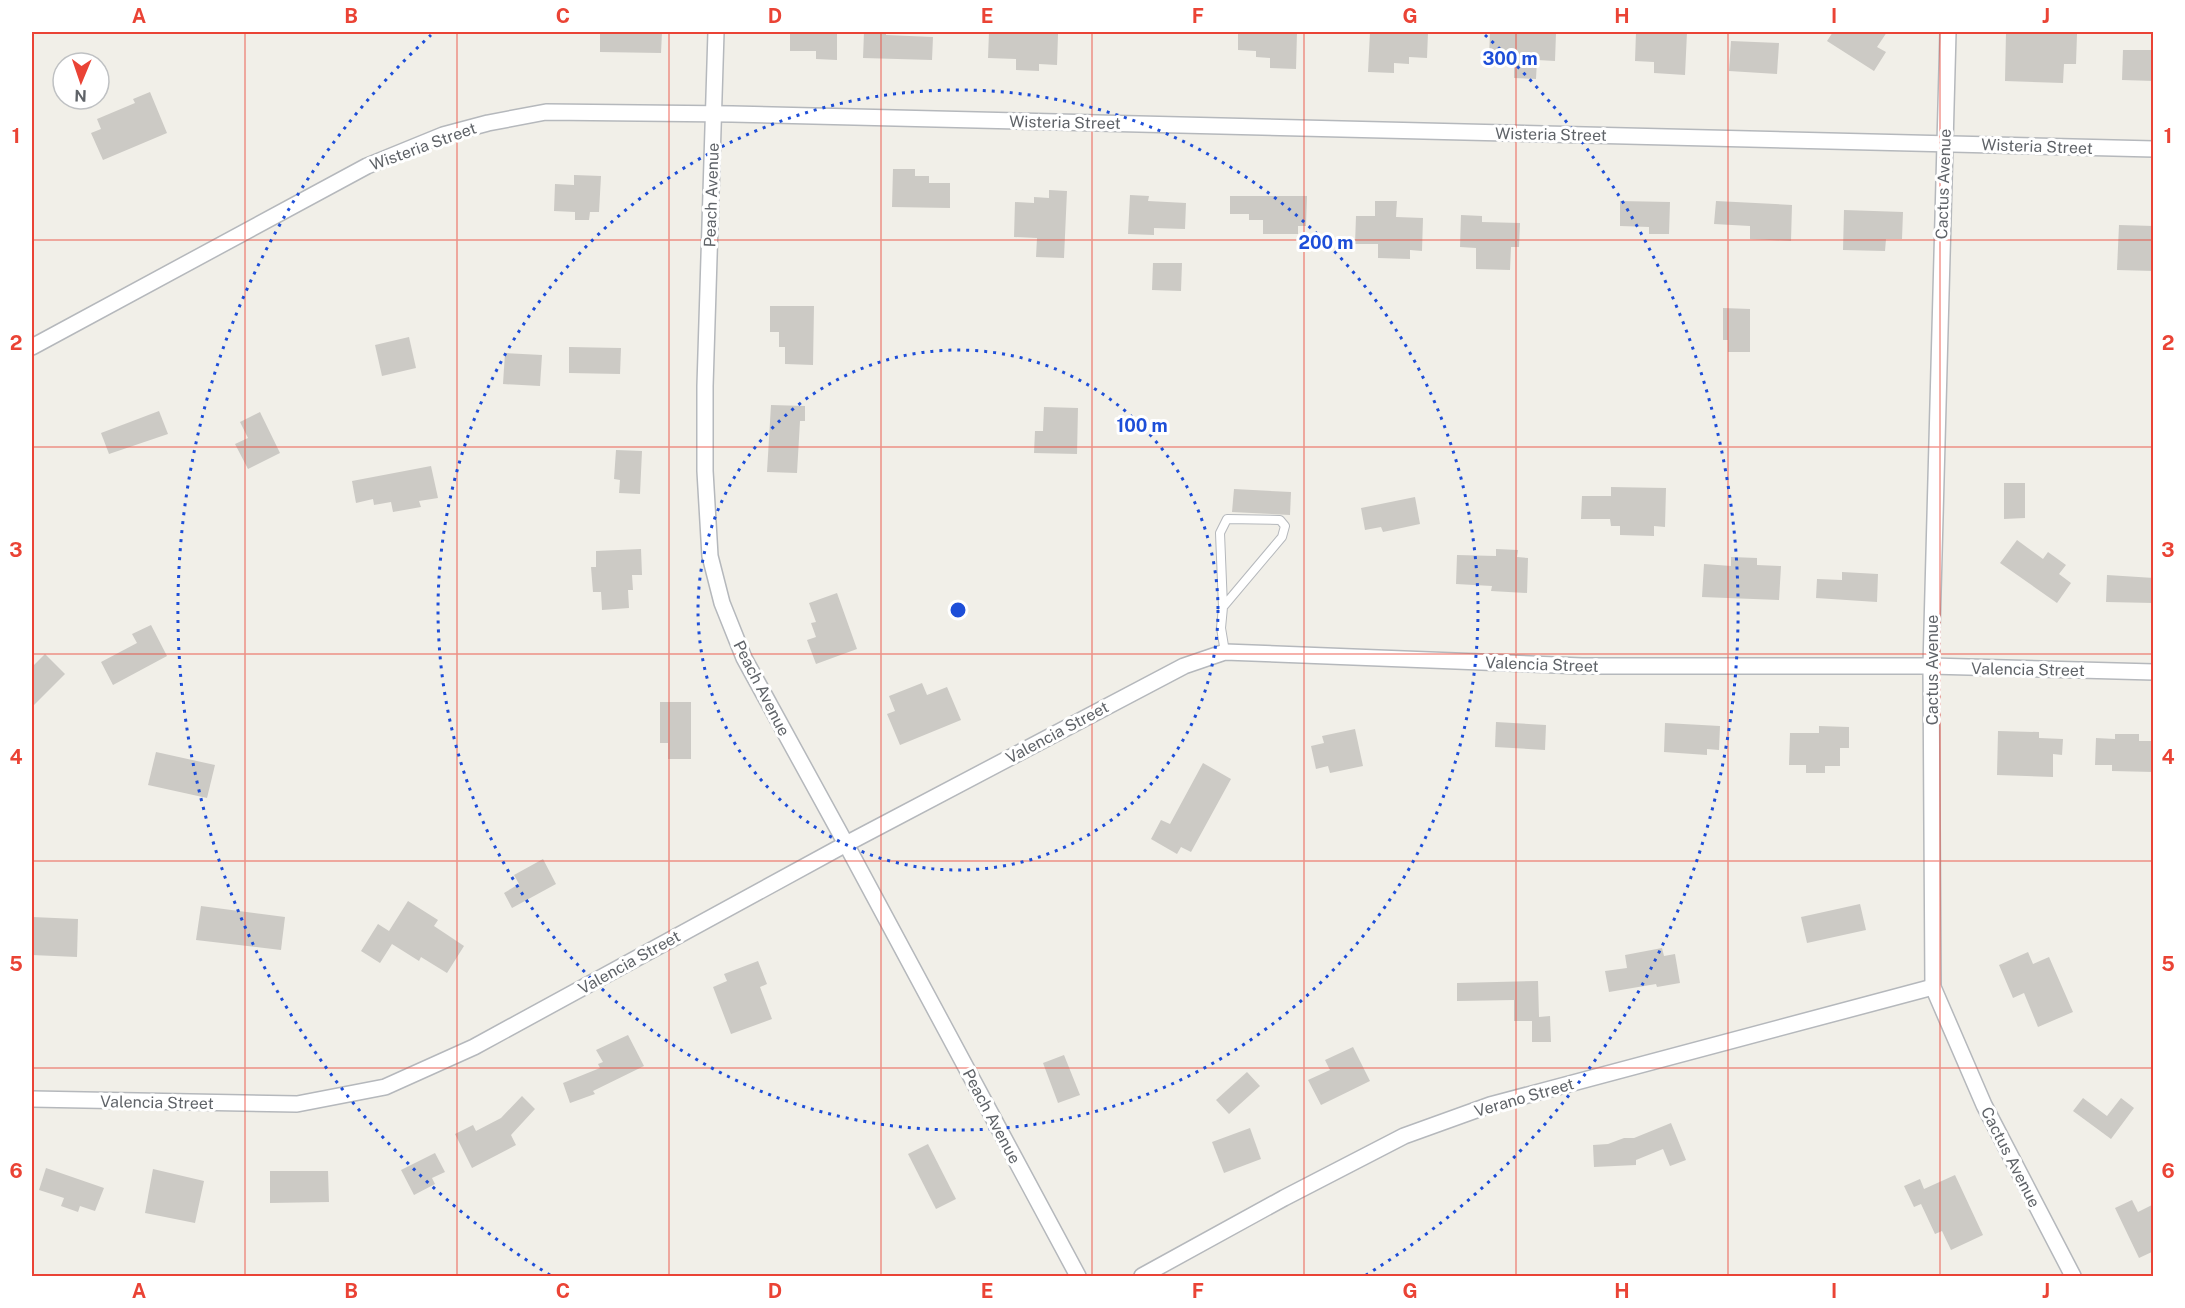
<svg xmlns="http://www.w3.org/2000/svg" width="2185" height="1308" viewBox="0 0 2185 1308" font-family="'Public Sans',sans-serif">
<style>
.building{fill:#cccac5}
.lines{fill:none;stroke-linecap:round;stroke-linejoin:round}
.service-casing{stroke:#b5b8bc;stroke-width:10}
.minor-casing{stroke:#b5b8bc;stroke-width:18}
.service{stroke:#fff;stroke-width:8}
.minor{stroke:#fff;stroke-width:15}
.grid{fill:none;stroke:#ea4335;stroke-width:1.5;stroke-opacity:0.55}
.ring{fill:none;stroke:#1d4ed8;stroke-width:3;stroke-dasharray:3 6}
.labels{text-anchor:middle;stroke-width:6;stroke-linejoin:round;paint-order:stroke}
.street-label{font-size:16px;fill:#5f6368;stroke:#fff}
.centre{fill:#1d4ed8;stroke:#fff;stroke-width:3}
.ring-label{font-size:18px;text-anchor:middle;font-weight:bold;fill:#1d4ed8;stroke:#fff;stroke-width:6;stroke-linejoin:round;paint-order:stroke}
.neatline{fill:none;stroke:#ea4335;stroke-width:2}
.grid-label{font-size:20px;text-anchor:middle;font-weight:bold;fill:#ea4335}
</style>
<rect width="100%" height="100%" fill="#f1efe8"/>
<g class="building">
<polygon points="610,32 662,32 661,53 600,52 600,33"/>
<polygon points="790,32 837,32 837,60 816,59 816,51 790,51"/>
<polygon points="864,32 886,32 886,35 933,37 932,60 863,58"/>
<polygon points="989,32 1058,34 1057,65 1039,64 1039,71 1016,70 1016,59 988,58"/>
<polygon points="1238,32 1297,32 1296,69 1270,68 1270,58 1256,57 1256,51 1238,50"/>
<polygon points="1370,32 1428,32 1427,58 1409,57 1409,64 1394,63 1394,73 1368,72"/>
<polygon points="1490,32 1556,33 1555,61 1537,60 1536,79 1514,78 1514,58 1489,57"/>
<polygon points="1636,32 1687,32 1685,75 1654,73 1654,62 1635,61"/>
<polygon points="1833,32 1887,32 1877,47 1886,52 1874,71 1827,41"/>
<polygon points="2006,32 2077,34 2076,64 2064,64 2063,83 2005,81"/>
<polygon points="1731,41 1779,43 1777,74 1729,71"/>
<polygon points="2123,50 2154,50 2154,81 2122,80"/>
<polygon points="150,92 167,133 103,160 91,133 101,129 97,119 135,103 133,99"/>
<polygon points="893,169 915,169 915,176 929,176 929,183 950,183 950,208 892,207"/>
<polygon points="574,175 601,176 599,212 590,212 589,220 575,220 575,212 554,211 555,184 574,185"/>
<polygon points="1049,190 1067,191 1064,258 1036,257 1037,238 1014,237 1015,202 1034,203 1034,197 1049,198"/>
<polygon points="1130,195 1149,196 1148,201 1186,203 1185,229 1154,228 1154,235 1128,234"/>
<polygon points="1230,196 1307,196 1306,226 1298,226 1298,234 1263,234 1263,220 1249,220 1249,214 1230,214"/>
<polygon points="1375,201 1397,201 1396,217 1423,218 1422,251 1410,250 1410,259 1378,258 1378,244 1355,244 1356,216 1375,216"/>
<polygon points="1620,201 1670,202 1669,234 1649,234 1649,227 1620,226"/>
<polygon points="1716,201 1792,205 1791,241 1750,239 1750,226 1714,224"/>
<polygon points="1844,210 1903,212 1902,239 1886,239 1885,251 1843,250"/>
<polygon points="1461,215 1482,216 1482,222 1520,223 1519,247 1511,247 1510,270 1476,269 1476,248 1460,247"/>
<polygon points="2119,225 2154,226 2154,271 2117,270"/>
<polygon points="1153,263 1182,263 1181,291 1152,290"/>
<polygon points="770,306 814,306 813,365 785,364 785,347 779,347 779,332 770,332"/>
<polygon points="1723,308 1750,309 1750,352 1728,352 1728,340 1723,340"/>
<polygon points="409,337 416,368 382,376 375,345"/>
<polygon points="569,347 621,348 620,374 569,373"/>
<polygon points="505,353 542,355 540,386 503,384"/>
<polygon points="771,405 805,406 805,421 800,421 797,473 767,472"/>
<polygon points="1044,407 1078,408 1077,454 1034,453 1035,431 1043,431"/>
<polygon points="159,411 168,434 109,454 101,433"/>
<polygon points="260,412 280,453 248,469 235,444 248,438 240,422"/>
<polygon points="616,450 642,451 640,494 619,493 620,480 614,479"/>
<polygon points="431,466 438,498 419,501 421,507 393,512 391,502 374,505 373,499 356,503 352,481"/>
<polygon points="2004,483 2025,483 2025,518 2004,519"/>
<polygon points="1611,487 1666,488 1665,527 1654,526 1654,536 1620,535 1620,526 1611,526 1610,519 1581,519 1582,496 1611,496"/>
<polygon points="1234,489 1291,492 1290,515 1232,512"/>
<polygon points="1415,497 1420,524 1383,532 1381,527 1365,530 1361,508"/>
<polygon points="2017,540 2043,559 2048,552 2066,565 2059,574 2071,583 2057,603 2000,563"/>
<polygon points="641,549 642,575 632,575 633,590 628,590 629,608 602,610 601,592 593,592 591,567 596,567 596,551"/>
<polygon points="1496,549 1518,550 1517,557 1528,558 1527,593 1491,591 1492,586 1456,584 1457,555 1496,556"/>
<polygon points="1731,557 1757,558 1757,565 1781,566 1779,600 1702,597 1704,564 1731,566"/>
<polygon points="1842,572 1878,574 1877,602 1816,598 1817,579 1842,580"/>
<polygon points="2107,575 2154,578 2154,603 2106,602"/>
<polygon points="837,593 857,649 816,664 807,640 816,637 811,623 816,622 809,603"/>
<polygon points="151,625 167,656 113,685 101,662 137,643 132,634"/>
<polygon points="45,654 65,674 32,707 32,667"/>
<polygon points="922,683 927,695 947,687 961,720 900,745 887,714 895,711 889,696"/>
<polygon points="660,702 691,702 691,759 668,759 668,743 660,743"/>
<polygon points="1496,722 1546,725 1545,750 1495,747"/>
<polygon points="1665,723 1720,726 1719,750 1707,749 1707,755 1664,752"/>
<polygon points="1819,726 1849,727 1849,748 1840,748 1840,766 1825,766 1825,773 1806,773 1806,765 1789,765 1790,733 1819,733"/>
<polygon points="1355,729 1363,766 1330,773 1328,766 1316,769 1311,746 1324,743 1322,736"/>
<polygon points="1998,731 2039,732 2039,738 2063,739 2062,755 2053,754 2053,777 1997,775"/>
<polygon points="2115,734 2139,734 2139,741 2154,741 2154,772 2112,771 2112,765 2095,765 2096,738 2115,739"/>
<polygon points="156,752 215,765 207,798 148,785"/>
<polygon points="1203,763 1231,779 1191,852 1181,847 1177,854 1151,839 1161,820 1170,824"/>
<polygon points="543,859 556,884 512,908 504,893 519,884 514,875"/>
<polygon points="408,901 438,920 434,926 464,946 447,973 421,957 419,961 392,944 380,963 361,951 378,924 389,931"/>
<polygon points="1860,904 1866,930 1807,943 1801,917"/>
<polygon points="201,906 285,917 281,950 196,940"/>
<polygon points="32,917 78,919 77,957 32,955"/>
<polygon points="1662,948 1664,956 1675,954 1680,983 1657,987 1656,984 1609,992 1605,971 1627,968 1625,955"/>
<polygon points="2028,952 2033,964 2049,957 2073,1012 2038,1027 2024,993 2013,998 1999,965"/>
<polygon points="758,961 767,984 760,987 772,1019 731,1034 713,987 727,981 724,974"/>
<polygon points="1538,981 1539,1017 1550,1016 1551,1042 1532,1042 1532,1021 1514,1021 1514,1000 1457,1001 1457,983"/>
<polygon points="628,1035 644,1066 593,1091 595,1094 570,1103 563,1083 600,1068 598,1064 603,1062 596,1050"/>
<polygon points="1353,1047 1370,1081 1321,1105 1308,1080 1330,1070 1325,1060"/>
<polygon points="1064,1055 1080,1095 1058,1103 1043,1063"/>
<polygon points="1247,1072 1260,1086 1229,1114 1216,1100"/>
<polygon points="522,1096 535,1109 511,1135 516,1145 472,1168 455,1134 473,1125 476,1131 501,1118"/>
<polygon points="2083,1098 2107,1116 2121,1098 2134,1108 2111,1139 2073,1111"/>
<polygon points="1671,1123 1686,1160 1670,1166 1663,1149 1636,1160 1636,1165 1594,1167 1593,1145 1608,1144 1624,1138 1634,1138"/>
<polygon points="1250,1128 1261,1159 1224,1173 1212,1142"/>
<polygon points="928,1144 956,1199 936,1209 908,1154"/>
<polygon points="435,1153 445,1172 432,1178 435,1184 414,1195 401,1170"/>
<polygon points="46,1168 104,1188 95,1211 80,1206 78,1212 61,1206 64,1198 39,1190"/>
<polygon points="153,1169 204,1181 195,1223 145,1213"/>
<polygon points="270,1171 328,1171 329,1202 270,1203"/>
<polygon points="1955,1175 1983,1235 1951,1250 1942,1231 1935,1234 1921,1204 1914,1207 1904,1186 1920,1179 1924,1189"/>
<polygon points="2132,1200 2138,1212 2154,1204 2154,1251 2139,1258 2115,1208"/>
</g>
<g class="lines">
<g class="service-casing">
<polyline id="service" points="1223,607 1282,537 1285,526 1280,520 1227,519 1220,533 1223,607 1221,628 1225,652"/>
</g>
<g class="minor-casing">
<g id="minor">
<polyline points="716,32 705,386 705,471 710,556 722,603 744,658 846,844 1078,1276"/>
<polyline points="1948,32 1931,666 1933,987 1984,1105 2073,1276"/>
<polyline points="32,347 367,166 443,135 488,123 546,112 732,114 2154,149"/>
<polyline points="32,1099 297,1104 385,1087 474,1047 846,844 1184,666 1225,652 1582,666 1931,666 2154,672"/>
<polyline points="1142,1276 1284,1198 1404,1136 1490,1105 1933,987"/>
</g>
</g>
<use href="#service" class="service"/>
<use href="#minor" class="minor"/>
</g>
<path class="grid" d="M245,32V1276M457,32V1276M669,32V1276M881,32V1276M1092,32V1276M1304,32V1276M1516,32V1276M1728,32V1276M1940,32V1276M32,240H2154M32,447H2154M32,654H2154M32,861H2154M32,1068H2154"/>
<g class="ring">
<circle cx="958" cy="610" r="260"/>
<circle cx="958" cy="610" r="520"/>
<path d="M550 1275A780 780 0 0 1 431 35M1485 35A780 780 0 0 1 1366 1275"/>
</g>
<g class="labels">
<g class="street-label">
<text transform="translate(1065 122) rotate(1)" y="6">Wisteria Street</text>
<text transform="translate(1551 134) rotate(1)" y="6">Wisteria Street</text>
<text transform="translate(423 146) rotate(-20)" y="6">Wisteria Street</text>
<text transform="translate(2037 146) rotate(2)" y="6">Wisteria Street</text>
<text transform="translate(1943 184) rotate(-88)" y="6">Cactus Avenue</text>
<text transform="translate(711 195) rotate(-88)" y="6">Peach Avenue</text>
<text transform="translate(1542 664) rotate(2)" y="6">Valencia Street</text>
<text transform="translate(2028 669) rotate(1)" y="6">Valencia Street</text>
<text transform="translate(1932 670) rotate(-90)" y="6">Cactus Avenue</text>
<text transform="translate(762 688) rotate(63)" y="6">Peach Avenue</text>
<text transform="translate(1057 732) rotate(-28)" y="6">Valencia Street</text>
<text transform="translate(629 962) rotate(-29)" y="6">Valencia Street</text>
<text transform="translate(1524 1097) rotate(-16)" y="6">Verano Street</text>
<text transform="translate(157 1102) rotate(1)" y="6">Valencia Street</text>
<text transform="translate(992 1116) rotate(62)" y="6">Peach Avenue</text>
<text transform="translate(2011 1157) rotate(63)" y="6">Cactus Avenue</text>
</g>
</g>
<circle cx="958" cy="610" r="9" class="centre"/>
<g class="ring-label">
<text x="1510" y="65">300 m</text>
<text x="1326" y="249">200 m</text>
<text x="1142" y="432">100 m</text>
</g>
<rect width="2185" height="1308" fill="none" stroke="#ffffff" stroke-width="66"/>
<g transform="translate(81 81) rotate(182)"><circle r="28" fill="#ffffff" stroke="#bfc1c3" stroke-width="1.5"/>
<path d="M0-4.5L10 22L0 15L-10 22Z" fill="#ea4335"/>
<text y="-9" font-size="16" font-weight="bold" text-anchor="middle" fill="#5f6368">N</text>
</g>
<rect x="33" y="33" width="2119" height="1242" class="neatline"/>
<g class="grid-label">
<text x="139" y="23">A</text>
<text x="351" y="23">B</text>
<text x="563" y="23">C</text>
<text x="775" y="23">D</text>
<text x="987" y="23">E</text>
<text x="1198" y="23">F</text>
<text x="1410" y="23">G</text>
<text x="1622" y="23">H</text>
<text x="1834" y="23">I</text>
<text x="2046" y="23">J</text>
<text x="16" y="143">1</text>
<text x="2168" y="143">1</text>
<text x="16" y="350">2</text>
<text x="2168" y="350">2</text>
<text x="16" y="557">3</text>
<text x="2168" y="557">3</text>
<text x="16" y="764">4</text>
<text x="2168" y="764">4</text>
<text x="16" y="971">5</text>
<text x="2168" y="971">5</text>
<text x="16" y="1178">6</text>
<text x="2168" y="1178">6</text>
<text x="139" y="1298">A</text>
<text x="351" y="1298">B</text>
<text x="563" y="1298">C</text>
<text x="775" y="1298">D</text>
<text x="987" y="1298">E</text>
<text x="1198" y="1298">F</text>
<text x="1410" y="1298">G</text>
<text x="1622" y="1298">H</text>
<text x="1834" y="1298">I</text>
<text x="2046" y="1298">J</text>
</g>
</svg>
